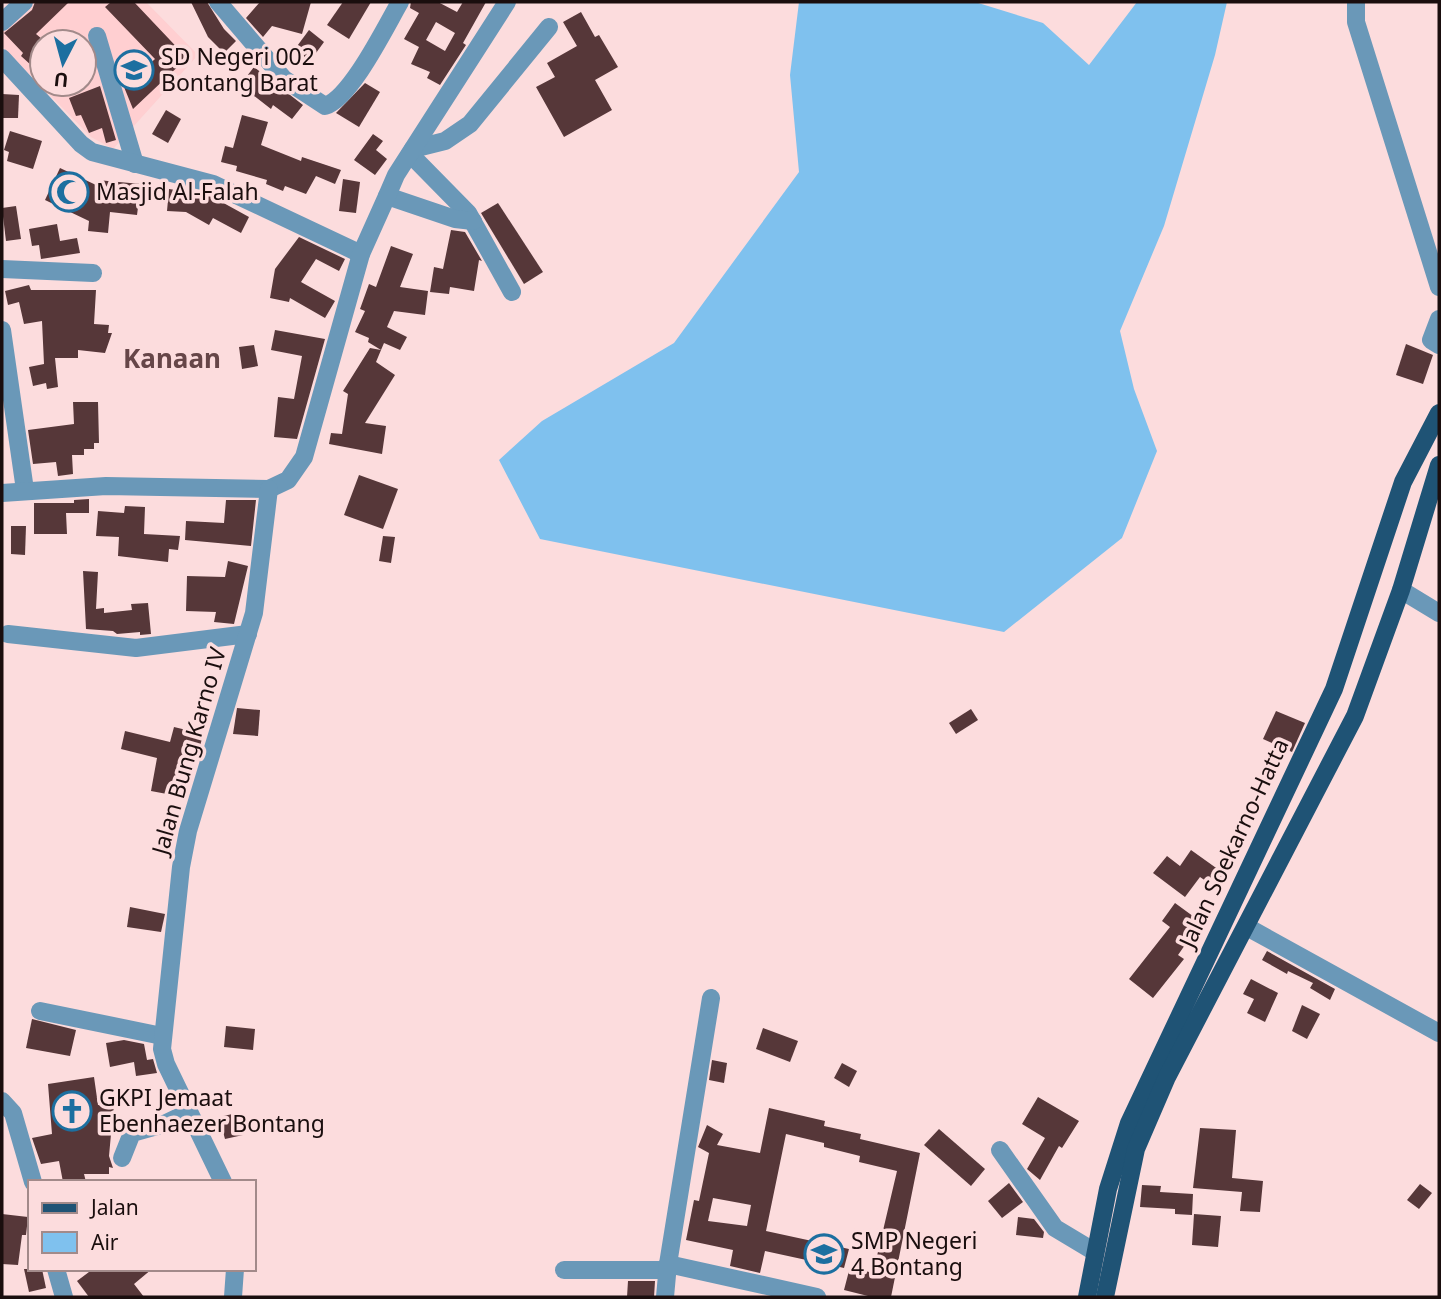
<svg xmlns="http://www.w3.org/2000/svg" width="1441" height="1299" viewBox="0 0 1441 1299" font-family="'Noto Sans',sans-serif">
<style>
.built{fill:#ffcfd1;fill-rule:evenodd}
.water{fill:#7fc1ee}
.building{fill:#563739;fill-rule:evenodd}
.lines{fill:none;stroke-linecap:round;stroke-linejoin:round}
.minor{stroke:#6a98b8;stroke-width:18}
.major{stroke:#1f5375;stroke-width:18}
.labels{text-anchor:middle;stroke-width:7;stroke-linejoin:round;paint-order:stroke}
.poi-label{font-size:23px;fill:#1a0e0e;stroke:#fcdcdd;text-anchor:start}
.street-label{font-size:23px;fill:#1a0e0e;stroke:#fcdcdd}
.quarter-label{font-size:26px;font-weight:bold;fill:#664648;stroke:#fcdcdd}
</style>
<rect width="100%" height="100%" fill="#fcdcdd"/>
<path class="built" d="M28,2H146L198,55L113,149L91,137L2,46V27ZM42,42H84V84H42Z"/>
<polygon class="water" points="799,2 975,2 1043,23 1089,65 1137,2 1227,2 1215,55 1164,226 1120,331 1134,389 1157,451 1122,538 1004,632 540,539 499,460 542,421 674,343 799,172 790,75"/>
<g class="building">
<polygon points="35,2 69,2 36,34 42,39 42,75 21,56 23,53 4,33 32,10"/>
<polygon points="111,2 134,2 187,58 133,109 124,87 155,59 105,7"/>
<polygon points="191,2 207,2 224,29 236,41 224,53 208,37"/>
<polygon points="260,2 311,2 302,34 272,26 263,37 246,18"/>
<polygon points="343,2 371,2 349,39 327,25"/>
<path d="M411,2H438L457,12L463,2H486L463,43L466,45L440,85L427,78L430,72L411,64L419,47L404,39L419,13L410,8ZM436,22L455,33L445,51L426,40Z"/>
<polygon points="581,12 595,37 599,35 618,67 595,80 612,110 564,137 536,87 555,77 547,63 577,46 563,22"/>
<polygon points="309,30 324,42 305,68 289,57"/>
<polygon points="254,67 303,105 292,119 273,105 271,109 240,85"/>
<polygon points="365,83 380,92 359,127 336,113"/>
<polygon points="100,86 116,140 106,143 102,128 89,133 81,115 76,116 69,98"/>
<polygon points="2,94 19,95 18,118 2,118"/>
<polygon points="166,110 181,119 168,143 152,134"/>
<polygon points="242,115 268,122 261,145 301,161 302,157 341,170 335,184 316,176 306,194 285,186 283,191 266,184 267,180 236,171 237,166 221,162 225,146 233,148"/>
<polygon points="10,131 42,141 33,169 7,161 9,152 4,150"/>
<polygon points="373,134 383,141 376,150 387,159 375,175 354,160"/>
<polygon points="60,168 96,185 97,180 141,184 137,215 110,212 108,233 88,231 89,221 45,200"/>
<polygon points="343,179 360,182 356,213 339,211"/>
<polygon points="169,189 209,195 249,217 241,233 213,218 209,225 186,212 167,211"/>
<polygon points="498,203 543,272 524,284 481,213"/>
<polygon points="16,206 21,239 6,241 2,208"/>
<polygon points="57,224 60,241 77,238 80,253 41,259 39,245 32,246 29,229"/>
<polygon points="451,230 465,232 482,261 479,260 474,291 450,287 449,294 430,292 434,267 443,269"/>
<polygon points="299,237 345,259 339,271 316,259 301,282 335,301 325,318 290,298 289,302 270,298 275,269"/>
<polygon points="391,246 413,254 400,287 428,291 425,315 394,311 387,327 407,337 400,350 384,343 381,350 368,342 369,338 355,332 365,311 360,309 369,284 376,287"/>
<polygon points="29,285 31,290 96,290 94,324 109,325 108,333 112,333 105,353 78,350 78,358 55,358 58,387 47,389 46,383 33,386 29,367 44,364 42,321 24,324 19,302 8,305 5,291"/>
<polygon points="275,330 325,339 297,439 274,437 278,397 294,399 302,356 271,350"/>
<polygon points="1406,344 1433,355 1423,384 1396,375"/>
<polygon points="254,345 258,366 242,369 239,347"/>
<polygon points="370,348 381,350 376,362 395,375 365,423 386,426 382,454 329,444 331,433 342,434 348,394 343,391"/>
<polygon points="73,402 98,402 99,443 94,443 94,449 84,449 84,455 72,455 73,474 58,476 56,462 33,464 28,430 74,424"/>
<polygon points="359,475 398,489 383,529 344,515"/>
<polygon points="89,499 89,513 66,513 67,534 34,534 34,503 74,503 74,500"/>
<polygon points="226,500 256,500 251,546 185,540 186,521 224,523"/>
<polygon points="125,506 145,507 144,534 180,536 178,550 169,549 168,562 118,556 119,537 96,536 98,511 124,513"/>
<polygon points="11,526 26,526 25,555 11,554"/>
<polygon points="383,536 395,537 391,563 379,561"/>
<polygon points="228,561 248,566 234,624 214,622 216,612 186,611 187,576 225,577"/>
<polygon points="83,571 98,572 96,609 104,608 104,613 132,610 131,604 148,603 151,634 140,635 140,632 117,634 113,631 86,629"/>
<polygon points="237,708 260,710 258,736 233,734"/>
<polygon points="971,709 978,720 956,734 949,723"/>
<polygon points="1276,711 1305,723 1292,752 1263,739"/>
<polygon points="174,727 203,734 197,759 192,758 183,797 151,791 157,758 121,749 125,731 170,742"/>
<polygon points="1191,850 1226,875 1216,888 1200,877 1185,897 1153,873 1167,856 1180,866"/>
<polygon points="1175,903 1201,922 1178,955 1184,959 1153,998 1129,979 1170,927 1162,921"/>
<polygon points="130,907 165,914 161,932 127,927"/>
<polygon points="1267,951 1335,989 1330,1000 1310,988 1313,983 1288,971 1287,974 1262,960"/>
<polygon points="1251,979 1278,993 1265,1022 1247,1013 1254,999 1243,994"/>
<polygon points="1302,1005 1320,1014 1307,1039 1292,1031"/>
<polygon points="32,1019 76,1030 70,1056 26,1048"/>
<polygon points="226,1026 255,1029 253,1050 224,1047"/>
<polygon points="763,1028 798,1041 790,1062 756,1049"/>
<polygon points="124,1040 144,1044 147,1060 153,1059 157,1073 136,1076 134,1062 110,1067 106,1043"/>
<polygon points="712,1060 727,1063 724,1083 709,1080"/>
<polygon points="842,1063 857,1071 849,1087 834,1078"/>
<polygon points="94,1077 98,1105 114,1106 113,1113 117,1113 116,1123 112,1123 109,1156 113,1168 109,1167 109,1174 84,1174 86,1182 63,1182 59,1161 41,1164 32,1138 52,1134 48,1084"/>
<polygon points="1038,1097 1079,1121 1062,1148 1059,1146 1040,1180 1027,1169 1045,1138 1022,1124"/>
<path d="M769,1108L825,1121L824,1126L861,1134L860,1139L920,1153L891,1297H872L844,1290L850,1267L873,1273L897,1171L859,1162L860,1156L824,1147V1143L786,1134L766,1231L849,1249L844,1268L827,1264L825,1272L809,1268L811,1261L765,1251L760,1273L730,1266L733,1250L686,1240L694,1200L699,1201L709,1153L698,1147L707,1125L723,1134L717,1145L760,1153ZM713,1198L751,1205L747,1226L708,1221Z"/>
<polygon points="237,1113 243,1135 225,1139 219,1117"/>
<polygon points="1200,1128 1236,1130 1232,1178 1263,1181 1260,1212 1240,1211 1242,1192 1193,1188"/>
<polygon points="939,1129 985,1169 971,1186 924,1145"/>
<polygon points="1009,1183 1023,1202 1002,1218 988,1201"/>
<polygon points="1420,1184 1432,1193 1419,1209 1407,1200"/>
<polygon points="1142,1185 1161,1186 1160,1192 1193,1194 1192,1215 1175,1214 1175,1209 1140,1207"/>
<polygon points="2,1214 28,1217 26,1235 22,1235 18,1265 2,1264"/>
<polygon points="1194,1214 1221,1216 1218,1247 1192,1245"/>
<polygon points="1018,1217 1034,1219 1044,1232 1043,1238 1016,1235"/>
<polygon points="24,1269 42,1269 46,1288 29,1292"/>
<polygon points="93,1269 152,1269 134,1284 144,1297 89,1297 77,1281"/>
<polygon points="628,1281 655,1281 654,1297 627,1297"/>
</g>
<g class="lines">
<g class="minor">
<path d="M218,2L284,79L325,106C351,98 386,26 400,2"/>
<polyline points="1356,2 1356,22 1439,287"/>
<polyline points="2,22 24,2"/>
<polyline points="97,36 135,164"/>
<polyline points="2,58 81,144 92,152 213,184 361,254"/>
<polyline points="413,149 445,141 470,124 549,27"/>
<polyline points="410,154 468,213 512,292"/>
<polyline points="387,196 455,219 473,221"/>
<polyline points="2,269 93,273"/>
<polyline points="1439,319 1431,340 1439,345"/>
<polyline points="2,330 25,490"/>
<polyline points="2,493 106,486 269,489 288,480 304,457 361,254 387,196 396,175 507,2"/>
<polyline points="1401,590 1439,613"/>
<polyline points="8,634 136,648 248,634"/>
<polyline points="1247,927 1439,1033"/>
<polyline points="40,1011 162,1036"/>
<polyline points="2,1101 13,1113 33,1182"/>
<polyline points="1000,1150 1055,1228 1095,1252"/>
<polyline points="122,1158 132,1133 164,1124 189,1112"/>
<polyline points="223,1182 166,1064 162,1049 181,867 188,831 254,613 269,489"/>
<polyline points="668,1264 711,998"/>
<polyline points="56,1269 64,1297"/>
<polyline points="564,1270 668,1270"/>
<polyline points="233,1297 235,1269"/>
<polyline points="665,1297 668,1264 817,1297"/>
</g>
<g class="major">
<polyline points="1087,1297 1108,1189 1129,1123 1334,689 1403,482 1439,413"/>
<polyline points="1105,1297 1136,1149 1167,1077 1355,716 1401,590 1439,465"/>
</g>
</g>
<defs>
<g id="school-ring" transform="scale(2.0125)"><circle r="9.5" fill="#fcdcdd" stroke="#1c6fa0" stroke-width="1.5"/><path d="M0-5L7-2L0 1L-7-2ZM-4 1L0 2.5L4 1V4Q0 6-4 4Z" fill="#1c6fa0"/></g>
<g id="mosque-ring" transform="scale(2.0125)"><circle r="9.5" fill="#fcdcdd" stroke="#1c6fa0" stroke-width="1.5"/><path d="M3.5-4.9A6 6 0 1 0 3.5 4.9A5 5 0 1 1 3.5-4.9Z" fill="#1c6fa0"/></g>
<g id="church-ring" transform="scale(2.0125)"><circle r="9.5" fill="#fcdcdd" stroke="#1c6fa0" stroke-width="1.5"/><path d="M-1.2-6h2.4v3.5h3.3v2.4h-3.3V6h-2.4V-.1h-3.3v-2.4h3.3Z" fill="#1c6fa0"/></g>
</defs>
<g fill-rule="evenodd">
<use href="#school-ring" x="134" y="70"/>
<use href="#mosque-ring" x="69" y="192"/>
<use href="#church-ring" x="72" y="1111"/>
<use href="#school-ring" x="824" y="1254"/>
</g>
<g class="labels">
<g class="poi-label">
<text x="161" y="65">SD Negeri 002<tspan x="161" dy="26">Bontang Barat</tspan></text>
<text x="96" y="200">Masjid Al-Falah</text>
<text x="99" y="1106">GKPI Jemaat<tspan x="99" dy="26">Ebenhaezer Bontang</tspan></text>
<text x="851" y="1249">SMP Negeri<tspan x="851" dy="26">4 Bontang</tspan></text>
</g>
<g class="street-label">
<text transform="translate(189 751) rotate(-74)" y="8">Jalan Bung Karno IV</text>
<text transform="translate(1234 843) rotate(-65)" y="8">Jalan Soekarno-Hatta</text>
</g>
<g class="quarter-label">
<text x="172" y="368">Kanaan</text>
</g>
</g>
<rect width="1441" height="1299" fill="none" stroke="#1a0e0e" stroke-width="7"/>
<rect x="28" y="1180" width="228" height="91" fill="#fcdcdd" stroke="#a28a8a" stroke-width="2"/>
<rect x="42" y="1203" width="35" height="10" fill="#1f5375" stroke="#a28a8a" stroke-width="2"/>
<text x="91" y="1215" font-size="21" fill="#1a0e0e">Jalan</text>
<rect x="42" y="1232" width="35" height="21" fill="#7fc1ee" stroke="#a28a8a" stroke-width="2"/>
<text x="91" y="1250" font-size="21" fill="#1a0e0e">Air</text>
<g transform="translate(63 63) rotate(186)"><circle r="33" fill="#fcdcdd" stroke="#a28a8a" stroke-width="2"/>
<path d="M0-5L12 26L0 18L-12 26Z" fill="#1c6fa0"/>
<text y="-10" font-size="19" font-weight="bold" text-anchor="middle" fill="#1a0e0e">U</text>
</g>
</svg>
